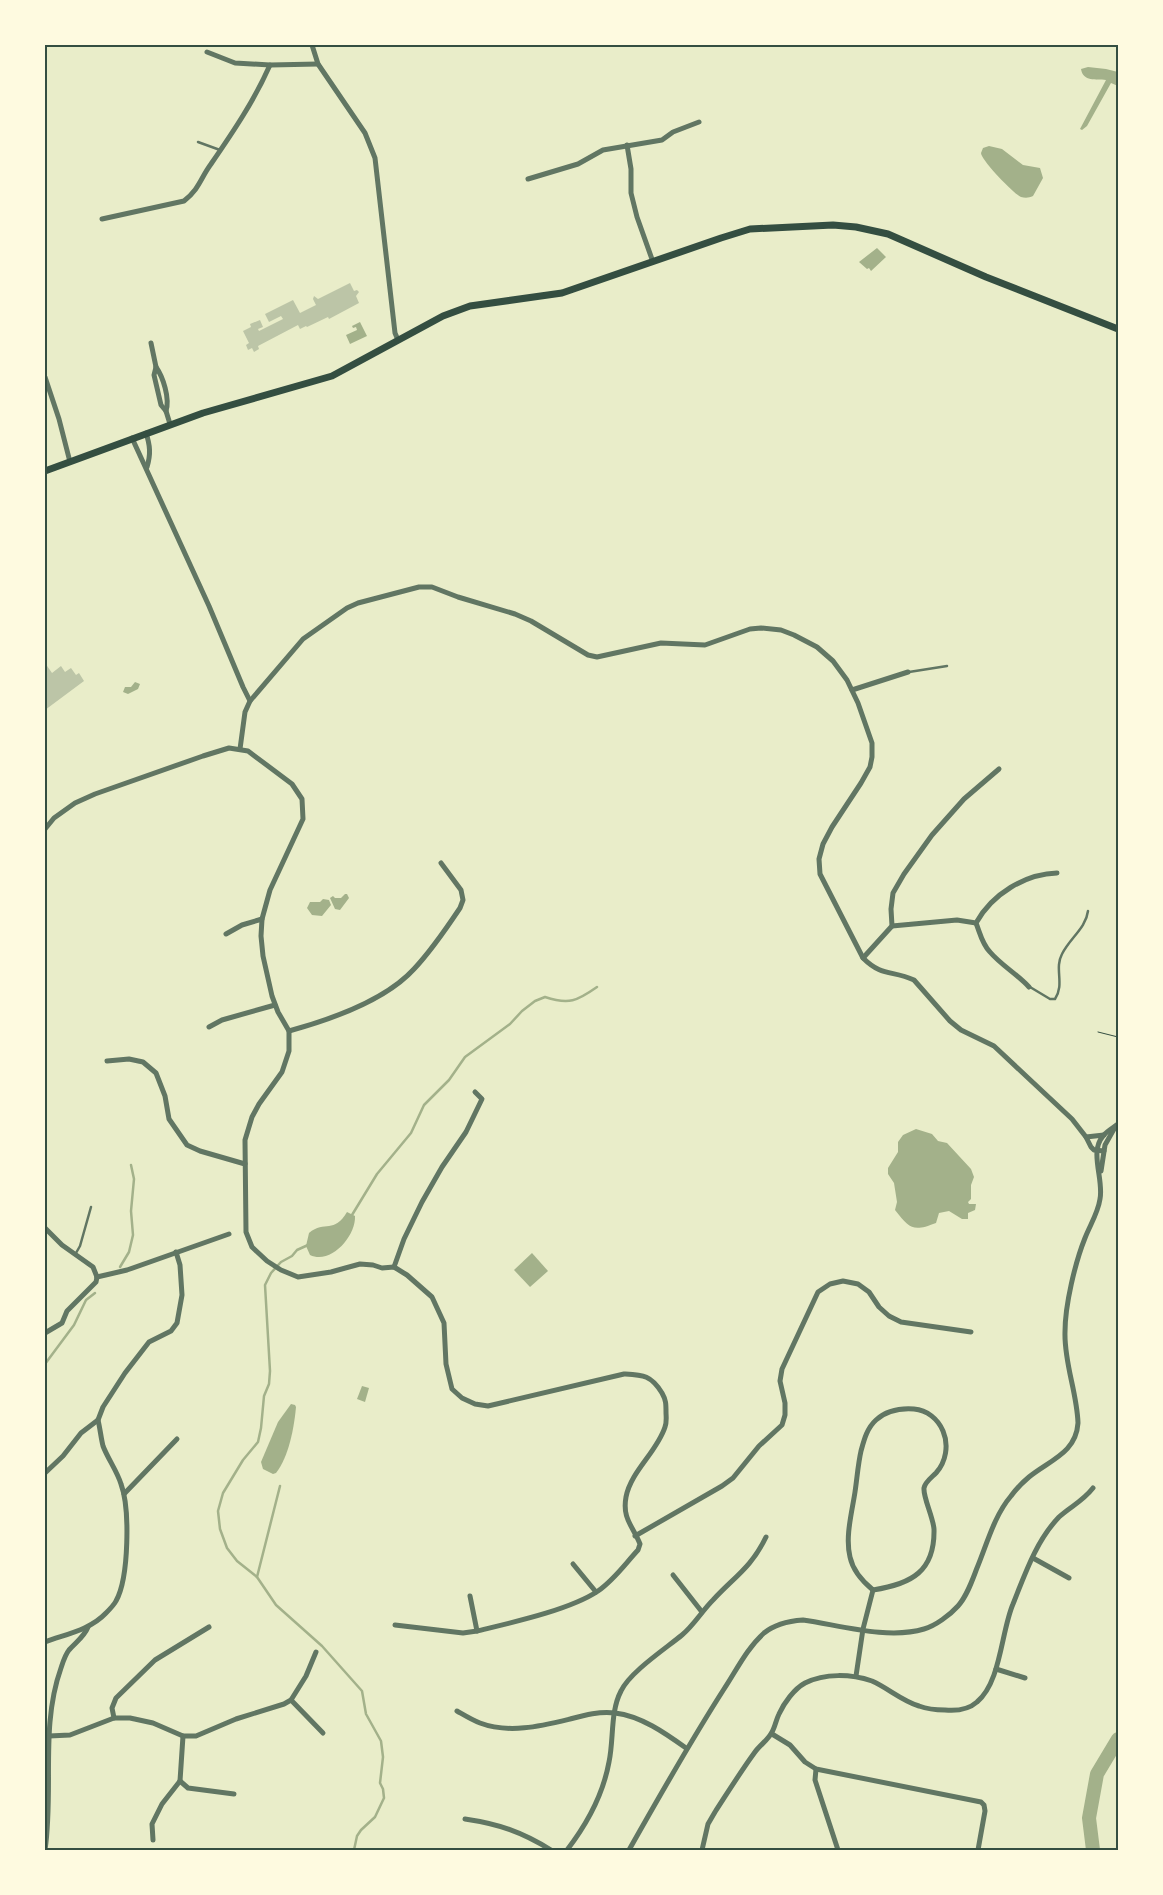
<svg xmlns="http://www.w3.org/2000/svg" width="1163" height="1895" viewBox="0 0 1163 1895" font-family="'Varela Round',sans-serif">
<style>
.water{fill:#a3b18a}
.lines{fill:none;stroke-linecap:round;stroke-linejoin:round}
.stream{stroke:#a3b18a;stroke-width:2.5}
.river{stroke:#a3b18a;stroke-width:14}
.building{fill:#bcc5a7}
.path{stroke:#344e41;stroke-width:1}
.service{stroke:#617663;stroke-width:2.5}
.minor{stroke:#617663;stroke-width:5}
.secondary{stroke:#344e41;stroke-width:7}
.neatline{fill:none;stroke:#344e41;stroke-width:2}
</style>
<rect width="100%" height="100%" fill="#e9edc9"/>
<g class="water">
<path d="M1088,67L1106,69L1118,72V86L1111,83L1087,126L1082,130L1080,129L1106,80C1096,79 1083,82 1081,69Z"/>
<path d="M989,146L1002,149L1023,165L1040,168L1043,178L1033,196C1029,198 1025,198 1021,197C1014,194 981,160 981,153L983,148Z"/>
<polygon points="877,248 886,257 871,271 869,268 867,269 859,262"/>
<polygon points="360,322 367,336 350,344 346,335 357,330 356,327 353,328 352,326"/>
<polygon points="135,682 140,684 138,689 128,694 123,692 125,687 131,687"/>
<polygon points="345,894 347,894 349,898 340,910 335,909 330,898 333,896 335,898 341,898"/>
<polygon points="323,899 329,900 331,905 322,916 312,915 307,908 310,902 320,902"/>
<path d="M916,1129L932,1134L938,1141L947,1143L971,1169L974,1177L971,1185V1199L968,1202L969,1204H976L975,1210L968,1213V1219H962L949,1211L939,1213L936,1223C913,1232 910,1229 895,1210L897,1202L894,1183L888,1174V1168L898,1152V1142L903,1135Z"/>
<path d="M347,1212L355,1216C356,1236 331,1265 310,1255L306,1246L309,1233C325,1220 334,1234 347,1212Z"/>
<polygon points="532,1253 548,1271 530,1287 514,1270"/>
<polygon points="362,1386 369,1388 365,1402 357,1399"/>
<path d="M291,1404L295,1405L296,1407C294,1428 289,1456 276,1473L273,1474L263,1469L261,1462L278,1422Z"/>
</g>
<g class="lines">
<g class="stream">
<path d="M352,1215L377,1174L411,1133L424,1105L449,1080L465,1057L510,1024L522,1011L535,1001L545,997C569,1005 577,1001 597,987"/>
<polyline points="308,1245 297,1250 292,1256 281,1262 271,1273 265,1285 270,1371 269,1384 264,1396 261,1428 258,1442 243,1460 223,1493 218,1511 220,1529 227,1548 237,1561 257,1577 276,1605 322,1646 362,1691 366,1714 381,1741 383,1757 380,1783 383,1789 384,1798 375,1817 361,1830 357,1836 354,1850"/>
<polyline points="120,1267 129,1252 133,1235 131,1211 134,1179 131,1165"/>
<polyline points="45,1364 74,1325 86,1300 95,1293"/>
<polyline points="257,1577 280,1486"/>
</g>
<polyline class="river" points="1093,1850 1089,1818 1097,1774 1118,1739"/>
</g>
<g class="building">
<polygon points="350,283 354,291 357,290 359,292 356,296 359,303 329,319 328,317 307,327 306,326 300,329 298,325 258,346 259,349 254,352 252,348 248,350 246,345 249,343 243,331 251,327 250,324 260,320 263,327 258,329 259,331 283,319 281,316 269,322 265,314 293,300 300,313 316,305 313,299 314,296 318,299"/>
<polygon points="45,663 52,673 61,666 65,672 71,668 76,675 79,673 84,681 45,710"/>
</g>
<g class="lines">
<polyline class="path" points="1098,1032 1118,1037"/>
<g class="service">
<polyline points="198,142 220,150"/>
<polyline points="909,672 947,666"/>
<path d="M1030,987L1050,999H1055C1065,984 1054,969 1062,954C1070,938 1086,928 1088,911"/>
<polyline points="76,1253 80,1246 91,1207"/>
</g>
<g class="minor">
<polyline points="312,45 318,64 365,133 375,158 395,333 398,340"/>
<polyline points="207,52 235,63 270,65 318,64"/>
<polyline points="627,145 631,169 631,193 637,217 653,262"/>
<polyline points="528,179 578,164 603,150 662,140 673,132 699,122"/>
<path d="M102,219L184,201C200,188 200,179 211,164C233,132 254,101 270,65"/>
<polyline points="151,343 156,367 154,375 161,405 166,411 170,424"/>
<path d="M156,367C163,377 170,398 166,411"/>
<polyline points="45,377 59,419 70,462"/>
<path d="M146,433C150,445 151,454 147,467"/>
<polyline points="132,438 209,606 243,687 250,701"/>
<polyline points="852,690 908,672"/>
<path d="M240,749L245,712L250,701L303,639L347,608L358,603L419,587H432L458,597L515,614L531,621L588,655L597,657L661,643L705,645L750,629L761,628L781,630L794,635L817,647L833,661L847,680L858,703L872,743V757L870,767L861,783L832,827L823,844L819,859L820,874L863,958C882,977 892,970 914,980L950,1021L961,1030L994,1046L1072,1119L1086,1137L1091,1147L1094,1150L1104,1151"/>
<path d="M45,829L54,818L75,803L95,794L203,756L229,748L248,751L292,784L302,799L303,819L270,890L262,919L261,936L263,956L272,996L278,1012L289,1031V1051L282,1072L259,1104L252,1117L245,1140L246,1232L252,1247L267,1261L281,1270L298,1277L331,1272L360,1264L373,1265L382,1268L394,1267L407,1275L432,1297L444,1323L446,1364L452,1389L462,1398L475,1404L488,1406L624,1374C643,1375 651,1375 662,1393C666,1400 666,1404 666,1412C666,1416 667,1422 665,1427C657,1452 631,1471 626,1497C622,1519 633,1526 640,1544L638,1550C625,1564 614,1580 598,1591C570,1610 510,1623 477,1631L463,1633L395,1625"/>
<path d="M976,923C980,933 982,944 990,952C1001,965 1017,974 1029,987"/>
<path d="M892,926L957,920L976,923C992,894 1025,874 1057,873"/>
<polyline points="226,934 242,925 262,919"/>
<polyline points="863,958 892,926 891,909 893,893 904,874 932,835 964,799 999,769"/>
<polyline points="209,1027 222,1020 275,1005"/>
<path d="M289,1031C329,1020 385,1001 414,969C431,951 446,929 460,908L463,900L461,890L441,863"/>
<polyline points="107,1061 129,1059 143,1062 156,1073 165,1096 169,1119 187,1145 200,1151 245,1164"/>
<polyline points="1086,1137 1104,1135"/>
<polyline points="1101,1171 1105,1145 1114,1129"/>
<polyline points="45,1228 62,1245 93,1267 97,1277"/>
<polyline points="394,1267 404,1239 422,1202 442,1167 466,1132 482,1099 475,1092"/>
<polyline points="97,1277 127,1270 229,1234"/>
<polyline points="45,1333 62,1323 67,1311 96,1282 97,1277"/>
<polyline points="45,1473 63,1456 81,1433 98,1420 103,1407 125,1373 149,1342 171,1331 177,1323 182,1295 180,1265 176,1252"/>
<polyline points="124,1494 177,1439"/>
<polyline points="635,1536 722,1486 733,1478 759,1446 782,1425 785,1415 785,1403 780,1381 782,1369 818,1292 830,1284 843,1281 858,1284 869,1292 879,1307 889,1316 901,1322 971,1332"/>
<polyline points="1033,1558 1069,1578"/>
<polyline points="573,1564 596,1592"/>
<polyline points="673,1575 702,1612"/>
<polyline points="470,1596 477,1631"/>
<path d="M45,1642C66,1634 90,1630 106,1613C110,1609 114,1605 116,1601C129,1578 130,1508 121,1484C117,1471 108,1459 103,1446C101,1438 100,1428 98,1420"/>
<polyline points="996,1669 1025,1678"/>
<path d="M856,1676L863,1629L873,1590C862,1581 853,1571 850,1557C845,1537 852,1512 855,1492C857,1479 858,1464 861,1451C864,1440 867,1428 876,1420C887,1410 900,1408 914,1409C927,1410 938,1419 943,1431C949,1445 946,1462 936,1473C931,1478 925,1482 924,1488C923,1497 933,1517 934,1529C935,1571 912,1584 873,1590"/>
<polyline points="291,1700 323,1733"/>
<path d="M457,1711C464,1715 472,1720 480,1723C509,1734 541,1726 570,1719C585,1715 600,1711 615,1713C641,1716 665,1733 686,1748"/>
<polyline points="114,1718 112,1708 116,1698 155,1660 209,1627"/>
<polyline points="772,1734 790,1745 805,1762 816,1769 981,1802 984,1805 985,1811 978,1850"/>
<polyline points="49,1736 70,1735 114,1718 130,1718 153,1723 183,1736 196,1736 236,1719 284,1704 291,1700 306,1676 316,1652"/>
<polyline points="816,1769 815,1780 838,1850"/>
<polyline points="180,1781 188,1788 234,1794"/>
<path d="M465,1819C499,1824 522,1832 551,1850"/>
<polyline points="153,1840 152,1824 162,1804 180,1781 183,1736"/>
<path d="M45,1850C54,1789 40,1727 61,1668C63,1662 65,1655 69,1650C76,1642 84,1637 88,1627"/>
<path d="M567,1850C587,1824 603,1795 609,1762C614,1739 610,1712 621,1691C630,1672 665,1649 682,1635C694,1625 702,1611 713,1600C734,1577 751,1568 766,1537"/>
<path d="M629,1850C660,1795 690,1742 724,1689C736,1671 747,1648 764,1633C775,1624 789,1621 803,1620C839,1625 888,1640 924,1629C935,1626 950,1615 958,1606C967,1596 972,1581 977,1568C987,1544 994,1516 1011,1496C1016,1489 1023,1482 1029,1477C1050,1460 1076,1453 1078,1423C1077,1392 1064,1363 1065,1332C1065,1305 1075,1263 1085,1238C1090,1225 1098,1213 1100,1199C1104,1179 1089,1152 1103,1136C1107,1131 1113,1128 1118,1124"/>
<path d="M702,1850L708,1824L715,1812C728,1792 741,1771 755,1752C760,1745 769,1739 772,1732C775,1727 776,1720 779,1714C784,1703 794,1689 805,1683C825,1673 851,1674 872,1681C888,1688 902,1701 919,1706C927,1709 936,1710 945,1710C956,1711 968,1710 977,1702C1001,1682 1001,1632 1013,1604C1025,1574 1036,1541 1059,1517C1071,1506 1082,1502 1093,1488"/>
</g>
<polyline class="secondary" points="45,471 203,413 332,376 443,316 470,306 562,293 721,238 750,229 833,225 856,227 888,234 986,277 1118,329"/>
</g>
<rect width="1163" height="1895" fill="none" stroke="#fefae0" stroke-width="92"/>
<rect x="46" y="46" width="1071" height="1803" class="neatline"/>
</svg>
